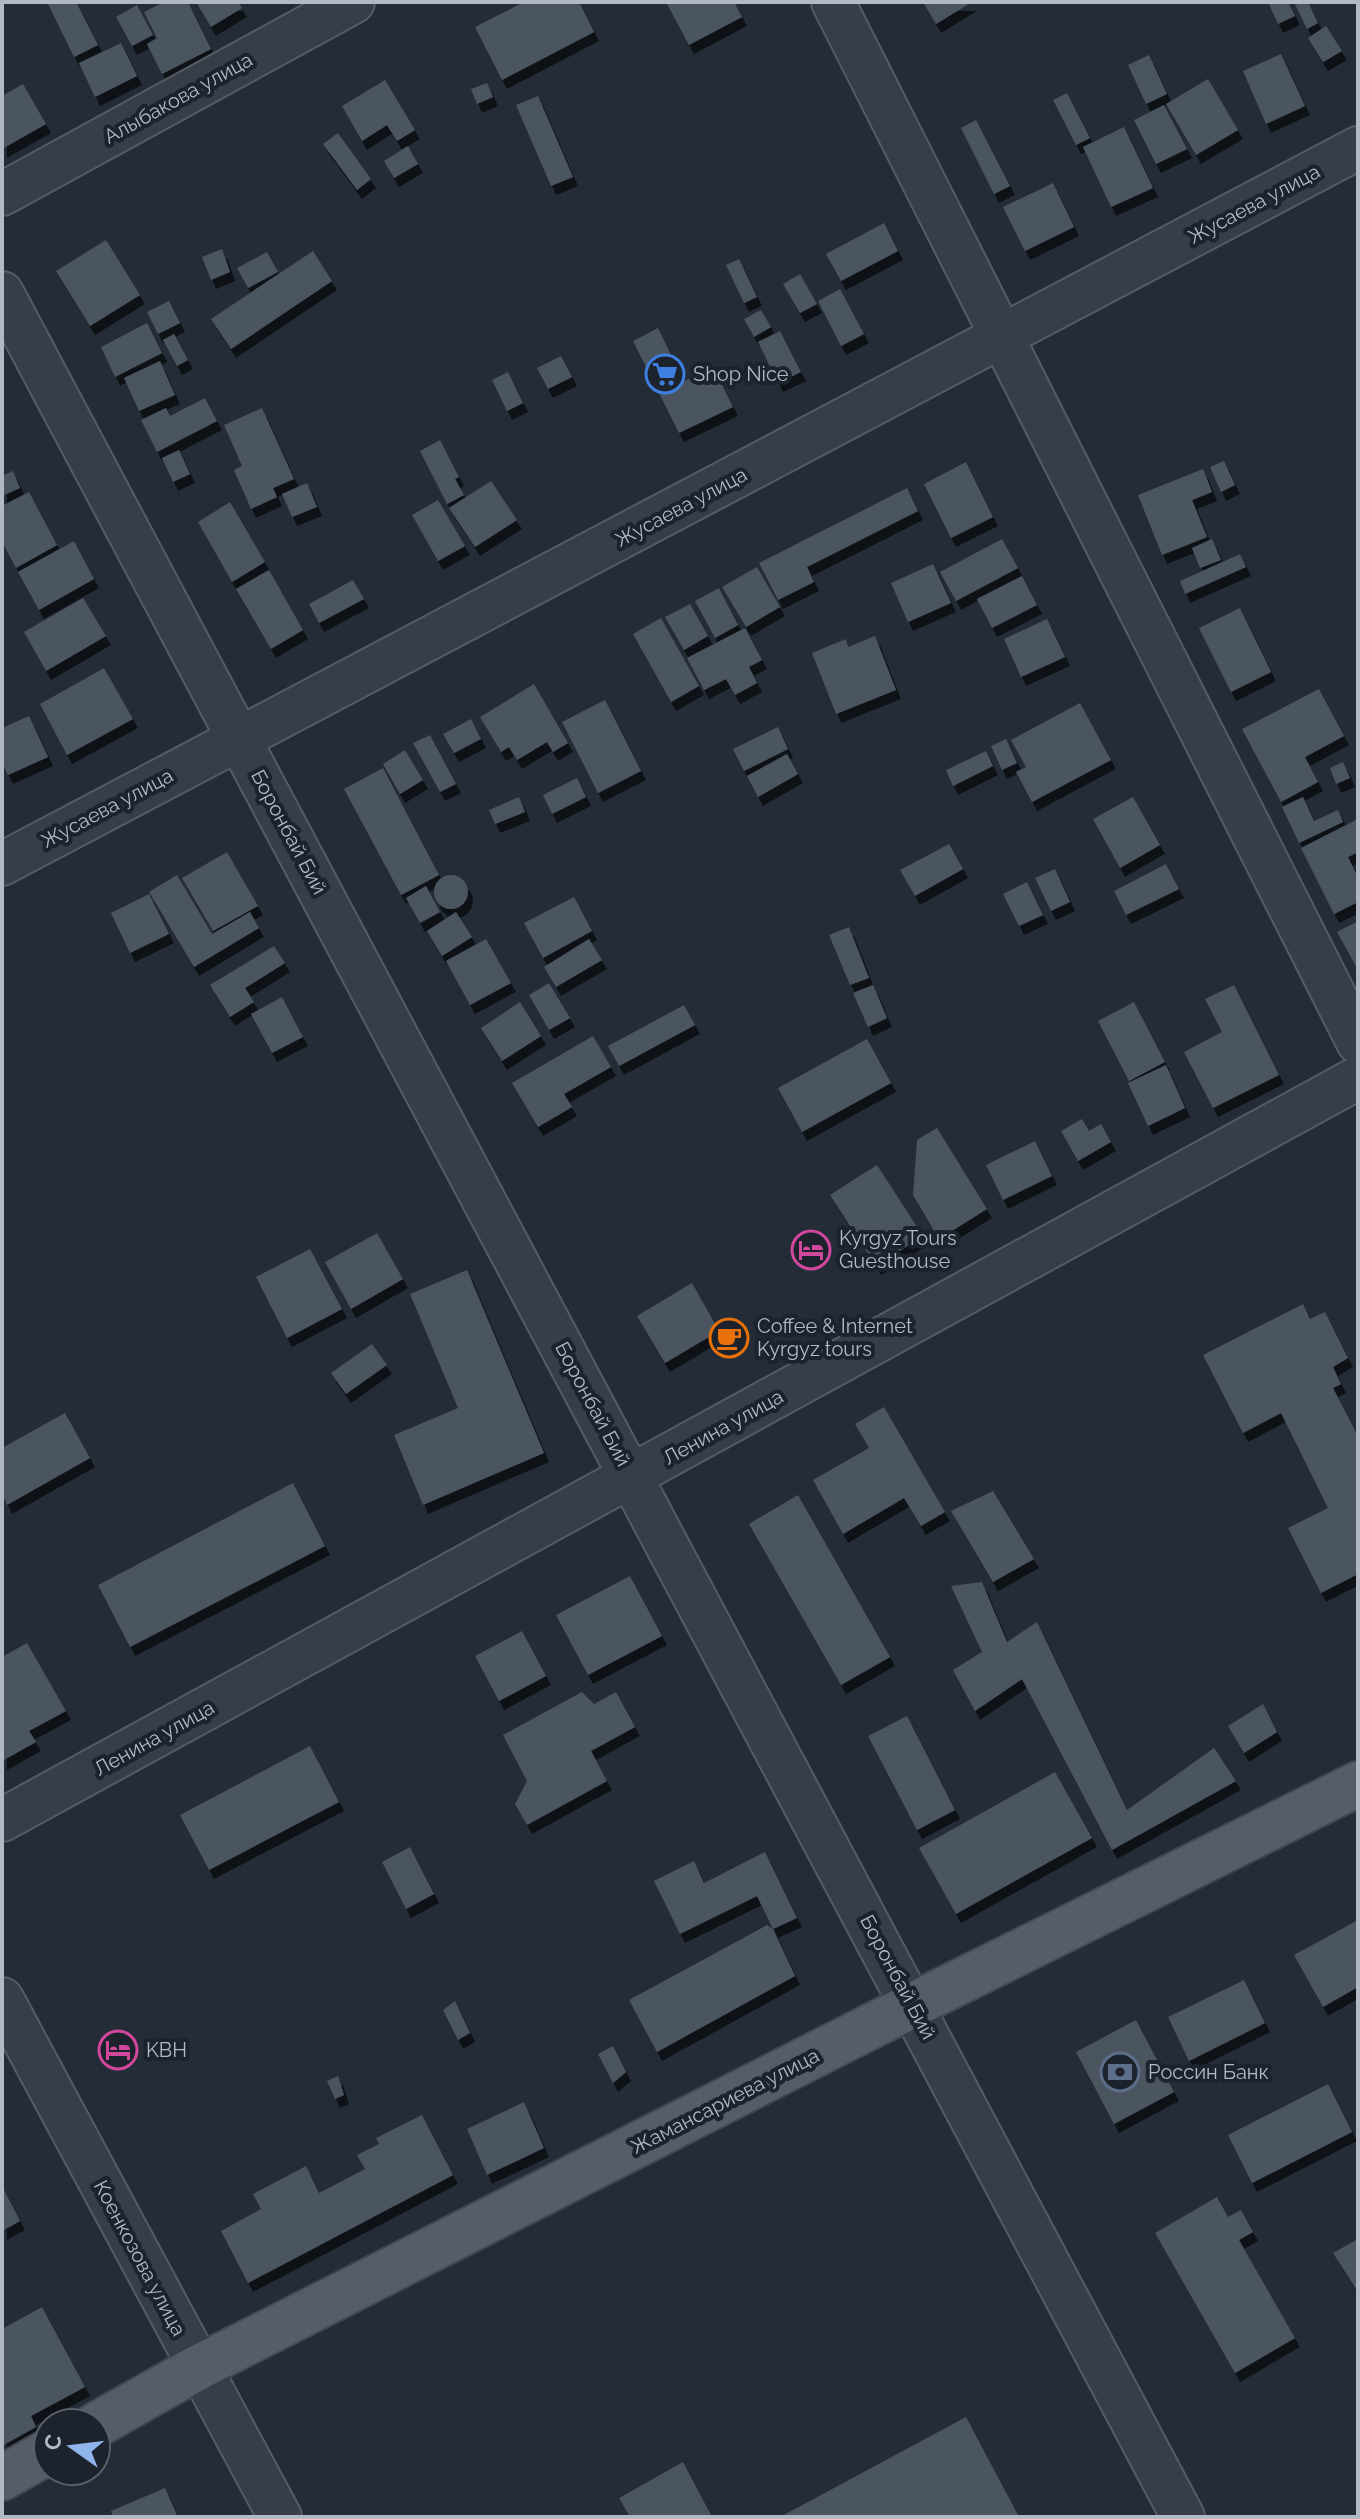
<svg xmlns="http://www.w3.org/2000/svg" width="1360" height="2519" font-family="Raleway,sans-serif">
	<defs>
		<filter id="shadow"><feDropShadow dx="5" dy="9" stdDeviation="0" flood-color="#0009"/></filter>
	</defs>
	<rect width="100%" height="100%" fill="#242c37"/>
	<!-- building -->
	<path fill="#4b5461" filter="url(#shadow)" d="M47 2H76L98 45 74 57Z
		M164 2H188L211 49 162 74 147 44 157 38 144 12Z
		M196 2H238L242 8 211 27Z
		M524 2H579L594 32 502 80 475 27Z
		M666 2H734L742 17 689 45Z
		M923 2H972L936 24Z
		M1268 2H1288L1295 16 1278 24Z
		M1294 2H1308L1318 23 1307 29Z
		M137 5 153 35 132 46 116 17Z
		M1326 26 1342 51 1323 62 1308 38Z
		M121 43 137 76 95 97 79 63Z
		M1281 54 1305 106 1266 124 1243 71Z
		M1149 55 1167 94 1146 104 1128 65Z
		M1208 79 1238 130 1196 155 1166 104Z
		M385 80 415 130 397 141 387 125 362 141 342 106Z
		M487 83 493 97 477 104 471 89Z
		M23 84 46 124 2 149V96Z
		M1067 93 1090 138 1076 145 1053 100Z
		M538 96 573 177 551 186 516 105Z
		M1164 105 1187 149 1156 164 1134 120Z
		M976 120 1010 186 994 194 961 128Z
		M1124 127 1153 188 1111 207 1083 147Z
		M338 133 371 179 357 190 323 144Z
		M408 146 418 164 394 178 384 161Z
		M1053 183 1074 227 1025 251 1003 207Z
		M884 223 898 251 841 281 826 254Z
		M106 240 140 295 90 326 56 271Z
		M222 249 230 272 211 280 202 257Z
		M313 251 332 281 231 349 211 319Z
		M267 252 278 272 248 288 237 268Z
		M739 259 757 297 744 303 726 265Z
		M800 274 817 304 800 313 783 284Z
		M840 289 864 334 841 346 818 301Z
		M169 301 180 323 158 334 147 312Z
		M761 310 771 327 754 337 744 319Z
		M147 323 162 353 115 377 101 347Z
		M658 328 684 381 713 367 733 407 679 433 633 341Z
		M780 331 801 372 778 383 758 342Z
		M174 334 188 360 177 366 163 340Z
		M561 356 572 377 548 389 537 368Z
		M160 361 175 395 139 411 124 378Z
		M508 372 523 403 507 411 492 380Z
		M205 398 217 421 157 452 141 420 166 408 170 416Z
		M262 408 294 479 273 488 277 497 251 509 234 470 242 466 224 425Z
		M440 440 459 477 455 479 464 495 447 504 420 451Z
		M179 450 190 474 173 482 162 458Z
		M1224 461 1235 485 1221 492 1210 467Z
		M966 462 993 517 951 538 924 484Z
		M1203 469 1212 492 1192 500 1207 537 1162 555 1138 495Z
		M13 471 20 488 2 496V476Z
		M491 481 517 520 475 547 449 508Z
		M307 483 317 507 292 517 282 494Z
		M907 488 918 511 807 567 814 582 778 600 759 563Z
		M29 492 57 545 16 568 2 542V506Z
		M438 500 465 546 438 561 412 515Z
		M230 502 265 562 232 582 198 522Z
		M1002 539 1018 568 956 601 940 572Z
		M1212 539 1221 560 1200 568 1192 548Z
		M74 541 94 579 39 610 18 572Z
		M1240 554 1246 567 1185 594 1180 581Z
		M933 564 951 603 908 622 891 583Z
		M757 567 780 607 746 627 722 587Z
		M269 570 303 630 271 649 236 589Z
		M1022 576 1037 605 992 628 977 599Z
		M353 580 364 599 319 623 309 604Z
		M719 588 738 625 715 638 695 601Z
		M83 598 106 636 46 671 24 632Z
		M690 604 708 636 684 650 665 617Z
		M1240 608 1271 672 1231 692 1199 628Z
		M661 618 699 686 671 702 633 634Z
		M1047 619 1065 657 1021 677 1004 639Z
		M745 628 762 660 749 667 757 683 735 695 726 679 704 690 687 658Z
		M875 636 896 690 836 714 812 653 846 639 848 647Z
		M104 668 133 719 67 755 40 704Z
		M534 684 568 743 553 752 547 742 517 760 509 747 501 752 480 717Z
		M1319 689 1344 736 1305 757 1318 782 1281 802 1242 729Z
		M605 700 641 771 598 793 562 722Z
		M1080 703 1111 760 1032 802 1016 772 1026 767 1011 740Z
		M29 716 48 757 8 775 2 763V728Z
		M471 719 481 739 454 753 443 734Z
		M778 727 788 749 744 771 733 749Z
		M430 735 456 784 440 792 413 743Z
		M1006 739 1017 763 1002 770 991 746Z
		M405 750 423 780 400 794 383 764Z
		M986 751 993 766 953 786 946 770Z
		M787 754 798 774 758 797 747 776Z
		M1343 762 1350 778 1336 784 1330 768Z
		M383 768 439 875 401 895 344 789Z
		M577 778 586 797 552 814 543 795Z
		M519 797 525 812 495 824 489 810Z
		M1133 797 1160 845 1120 868 1093 819Z
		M1303 797 1314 821 1338 810 1343 822 1299 843 1282 807Z
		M1358 819V852L1348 857 1358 878V902L1334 914 1301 848Z
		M949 844 963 869 915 896 900 870Z
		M227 852 258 906 213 931 182 878Z
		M1166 864 1179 889 1126 915 1114 891Z
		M1055 869 1070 902 1051 911 1035 878Z
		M434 892a17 17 0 1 1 34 0a17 17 0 1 1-34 0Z
		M177 875 212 934 250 912 259 928 194 967 149 892Z
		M1027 882 1043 915 1019 926 1003 894Z
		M426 886 440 912 420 923 406 898Z
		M149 894 169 934 130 953 111 913Z
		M574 897 592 931 543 958 524 923Z
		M456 912 472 937 442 956 427 931Z
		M1358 921V970L1337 932Z
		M849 927 869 978 850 985 829 935Z
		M486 939 511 983 470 1005 446 961Z
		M589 939 602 960 556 987 544 967Z
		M274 946 285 963 245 988 254 1002 230 1017 210 985Z
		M549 983 570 1018 549 1030 529 995Z
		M873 985 887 1018 868 1027 853 993Z
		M1234 985 1279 1075 1213 1108 1184 1052 1222 1032 1205 999Z
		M282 997 303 1037 272 1053 251 1014Z
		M520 1002 541 1036 502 1061 481 1028Z
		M1134 1002 1165 1062 1129 1081 1098 1021Z
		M684 1005 695 1025 619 1066 608 1046Z
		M593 1036 611 1067 564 1094 572 1107 538 1127 512 1083Z
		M867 1039 891 1083 802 1132 778 1088Z
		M1166 1065 1185 1108 1148 1126 1128 1083Z
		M1082 1119 1089 1131 1101 1124 1111 1142 1078 1161 1061 1131Z
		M937 1128 987 1209 939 1239 913 1195 917 1140Z
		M1035 1141 1052 1176 1003 1200 986 1165Z
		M877 1165 923 1236 876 1266 830 1195Z
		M377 1233 403 1279 351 1309 325 1262Z
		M310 1249 342 1309 287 1338 256 1277Z
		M467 1270 544 1453 423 1505 394 1435 458 1408 410 1294Z
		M692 1283 719 1331 665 1363 637 1316Z
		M1303 1304 1310 1319 1325 1312 1348 1358 1333 1367 1341 1384 1333 1388 1358 1436V1574L1321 1593 1288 1528 1328 1508 1281 1413 1243 1433 1203 1355Z
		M372 1344 387 1365 346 1394 331 1373Z
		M884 1407 945 1512 921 1526 904 1498 843 1534 813 1480 869 1448 855 1424Z
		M65 1413 90 1458 7 1505 2 1494V1448Z
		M293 1483 325 1546 130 1647 98 1585Z
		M993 1491 1034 1559 993 1582 951 1511Z
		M798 1495 890 1657 841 1685 749 1524Z
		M630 1576 662 1636 588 1675 556 1615Z
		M982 1582 1007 1642 1037 1622 1127 1810 1214 1748 1236 1781 1112 1850 1022 1679 975 1711 953 1670 982 1652 951 1586Z
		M522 1631 546 1676 499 1701 475 1656Z
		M27 1643 66 1711 29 1731 36 1742 2 1761V1657Z
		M582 1692 594 1704 616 1692 635 1727 591 1751 607 1781 527 1825 515 1804 527 1781 503 1735Z
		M1263 1704 1277 1732 1244 1753 1228 1726Z
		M907 1716 955 1810 917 1830 868 1736Z
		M310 1746 339 1802 209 1870 180 1815Z
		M1055 1772 1092 1838 956 1914 919 1848Z
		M410 1847 434 1894 406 1909 382 1862Z
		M765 1852 797 1918 773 1929 795 1976 657 2052 629 2000 767 1925 773 1929 757 1896 680 1934 654 1881 694 1861 704 1883Z
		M1358 1920V1987L1323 2007 1294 1955Z
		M1244 1980 1265 2023 1189 2061 1168 2017Z
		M455 2001 470 2033 458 2040 443 2010Z
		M1136 2020 1174 2092 1114 2124 1076 2052Z
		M613 2046 626 2072 613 2083 598 2054Z
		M338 2076 344 2095 335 2099 327 2081Z
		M1328 2084 1352 2132 1252 2183 1228 2135Z
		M524 2102 544 2148 487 2175 467 2129Z
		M422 2115 453 2175 248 2283 221 2231 261 2209 253 2194 306 2166 319 2193 365 2169 357 2155 379 2144 376 2138Z
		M2 2186 20 2221 2 2231Z
		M1217 2197 1228 2217 1241 2210 1253 2232 1239 2240 1295 2338 1235 2373 1155 2233Z
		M1358 2239V2292L1333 2253Z
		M42 2307 85 2387 31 2416 36 2427 2 2446V2329Z
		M966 2417 1019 2517H780Z
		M683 2462 712 2517H630L619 2498Z
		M165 2488 178 2517H113L111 2511Z"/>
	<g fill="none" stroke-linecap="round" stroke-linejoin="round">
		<!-- minor casing -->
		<g stroke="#555c66" stroke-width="46">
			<path id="minor" d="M833 2 1358 1042
				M2 194 353 2
				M2 293 1183 2517
				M2 864C453 623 908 390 1358 148
				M2 1820 1358 1078
				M2 1999 280 2517"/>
		</g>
		<!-- major casing -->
		<g stroke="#414751" stroke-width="48">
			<path id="major" d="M96 2425 199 2367 913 2005 1358 1784
				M2 2478 48 2452"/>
		</g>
		<!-- minor -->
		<use href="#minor" stroke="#373e48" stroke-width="42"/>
		<!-- major -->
		<use href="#major" stroke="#555d68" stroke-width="44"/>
	</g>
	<!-- icons -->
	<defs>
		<g id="supermarket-ring" transform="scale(2)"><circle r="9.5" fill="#1d232d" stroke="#3f7fe0" stroke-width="1.5"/><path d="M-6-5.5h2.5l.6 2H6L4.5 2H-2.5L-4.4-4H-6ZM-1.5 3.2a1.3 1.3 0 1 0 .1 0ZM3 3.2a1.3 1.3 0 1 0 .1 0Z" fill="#3f7fe0"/></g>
		<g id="hotel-ring" transform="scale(2)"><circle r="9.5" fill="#1d232d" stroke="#d1479c" stroke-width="1.5"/><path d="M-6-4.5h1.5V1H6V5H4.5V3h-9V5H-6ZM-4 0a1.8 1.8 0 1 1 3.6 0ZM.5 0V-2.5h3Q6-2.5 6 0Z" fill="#d1479c"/></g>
		<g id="cafe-ring" transform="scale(2)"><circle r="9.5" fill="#1d232d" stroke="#e8710a" stroke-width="1.5"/><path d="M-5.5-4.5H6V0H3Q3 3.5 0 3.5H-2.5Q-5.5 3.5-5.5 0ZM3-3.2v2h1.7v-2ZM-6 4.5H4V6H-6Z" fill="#e8710a"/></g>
		<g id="bank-ring" transform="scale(2)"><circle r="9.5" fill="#1d232d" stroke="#5c6f8a" stroke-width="1.5"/><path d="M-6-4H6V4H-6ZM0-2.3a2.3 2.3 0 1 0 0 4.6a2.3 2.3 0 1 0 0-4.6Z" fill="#5c6f8a"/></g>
	</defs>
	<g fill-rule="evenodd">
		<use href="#supermarket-ring" x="665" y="374"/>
		<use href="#hotel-ring" x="811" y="1250"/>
		<use href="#cafe-ring" x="729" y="1338"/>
		<use href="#hotel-ring" x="118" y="2050"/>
		<use href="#bank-ring" x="1120" y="2072"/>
	</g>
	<g text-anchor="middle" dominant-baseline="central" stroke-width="8" stroke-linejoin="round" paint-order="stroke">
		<!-- street labels -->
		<g font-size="20" fill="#b2b9c4" stroke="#1d232d">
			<text transform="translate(178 98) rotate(-29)">Алыбакова улица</text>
			<text transform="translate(1254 204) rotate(-28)">Жусаева улица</text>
			<text transform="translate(681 507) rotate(-28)">Жусаева улица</text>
			<text transform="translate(107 808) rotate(-28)">Жусаева улица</text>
			<text transform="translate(289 832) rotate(62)">Боронбай Бий</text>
			<text transform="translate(593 1404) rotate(62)">Боронбай Бий</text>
			<text transform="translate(723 1427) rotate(-29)">Ленина улица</text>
			<text transform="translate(154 1738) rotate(-29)">Ленина улица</text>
			<text transform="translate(898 1977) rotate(62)">Боронбай Бий</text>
			<text transform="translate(725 2101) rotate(-27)">Жамансариева улица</text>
			<text transform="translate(140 2258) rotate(62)">Коенкозова улица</text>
		</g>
		<!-- poi labels -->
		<g font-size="20" fill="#b2b9c4" stroke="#1d232d" text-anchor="start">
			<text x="693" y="374">Shop Nice</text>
			<text x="839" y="1238">Kyrgyz Tours<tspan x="839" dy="23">Guesthouse</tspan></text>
			<text x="757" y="1326">Coffee &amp; Internet<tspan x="757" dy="23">Kyrgyz tours</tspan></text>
			<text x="146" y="2050">KBH</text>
			<text x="1148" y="2072">Россин Банк</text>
		</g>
	</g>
	<!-- border -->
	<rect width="1360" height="2519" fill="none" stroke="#b2b9c4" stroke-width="8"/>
	<!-- north arrow -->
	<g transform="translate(72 2447) rotate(284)"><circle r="38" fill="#1d232d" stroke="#595f69" stroke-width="2"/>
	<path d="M0-6L14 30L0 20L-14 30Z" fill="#90b4ec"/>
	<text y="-12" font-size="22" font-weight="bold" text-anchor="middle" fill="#b2b9c4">С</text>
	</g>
</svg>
